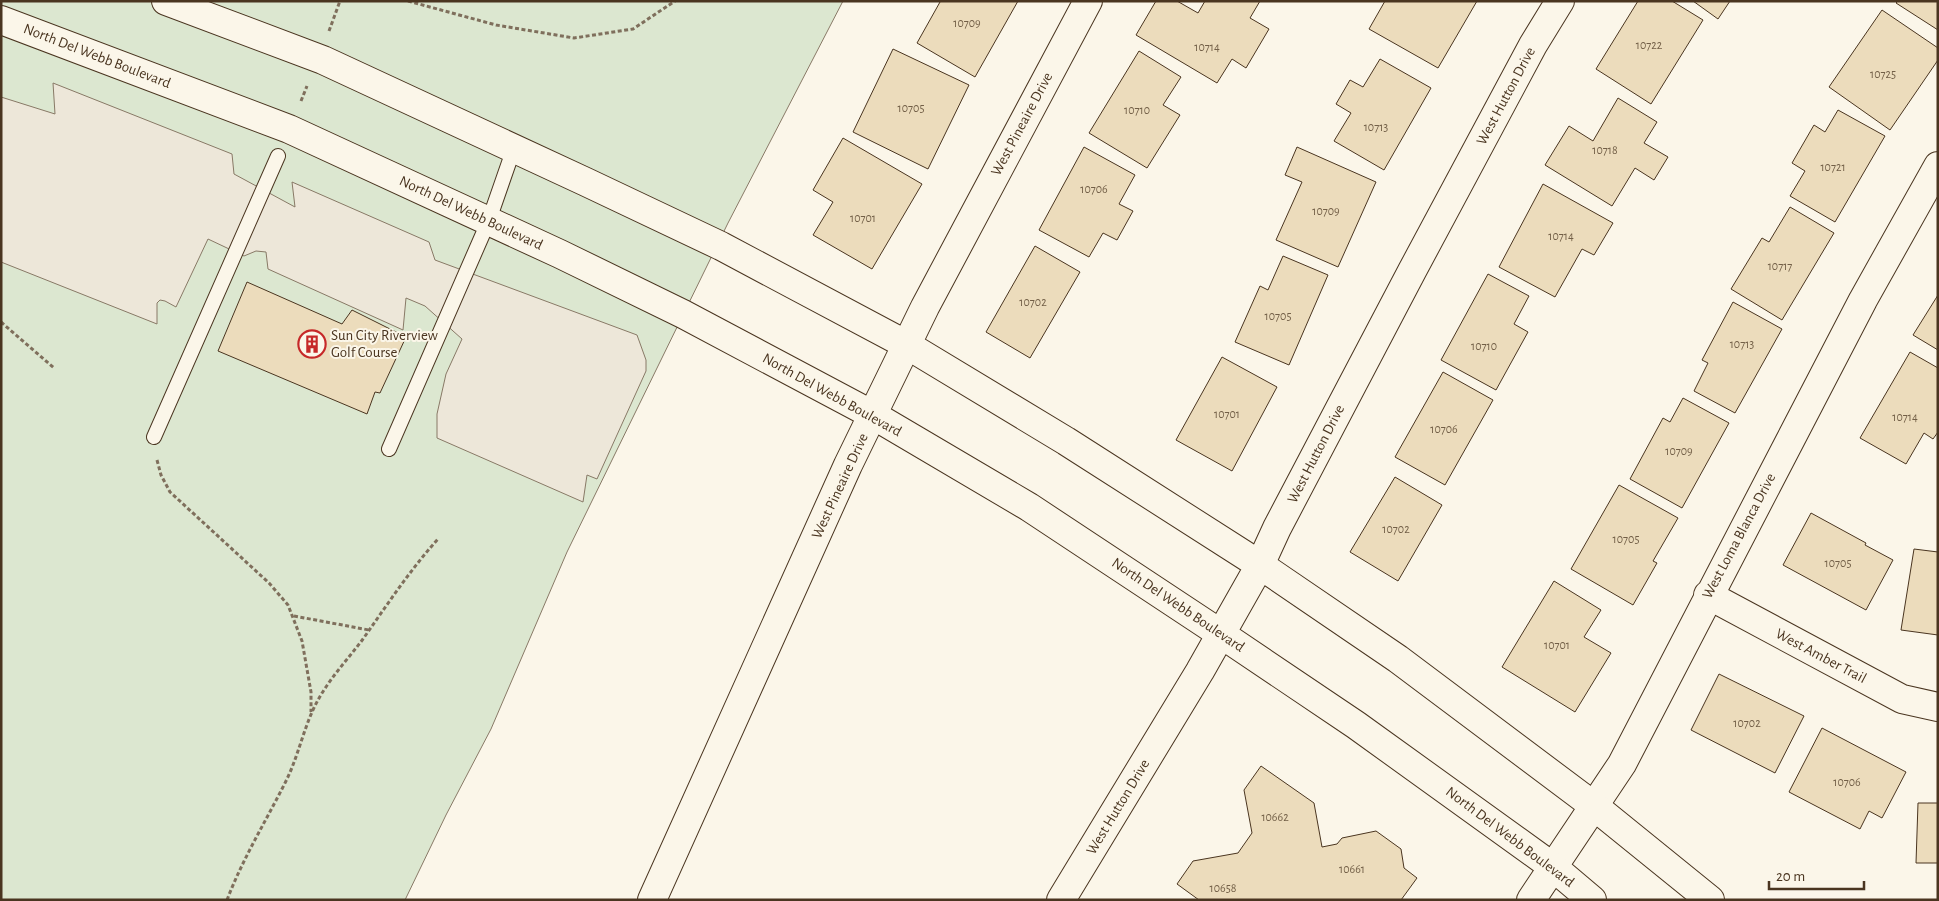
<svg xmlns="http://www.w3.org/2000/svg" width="1939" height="901" font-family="'Alegreya Sans',sans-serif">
	<rect width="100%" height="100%" fill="#fbf6e9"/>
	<!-- green -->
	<path fill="#dce7d0" stroke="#887966" d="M1 1H843L728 223 567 552 491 729 446 815 405 900H1Z"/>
	<!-- parking -->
	<path fill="#ede7d9" stroke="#887966" d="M53 83 232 154 234 174 295 207 292 182 429 242 435 260 637 335 646 360V371L597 479 587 475 583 502 437 438V414L446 374 462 339 425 306 406 298 403 330 268 269 266 252 256 251 244 256 208 239 176 307 165 301 160 300 157 303V324L1 262V97L55 114Z"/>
	<!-- building -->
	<path fill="#ecdcbc" stroke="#4a3520" d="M938 1H1018L975 77 917 43 940 2Z
		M1156 1H1177L1198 13 1205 1H1260L1250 18 1269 29 1246 68 1232 59 1217 83 1136 35Z
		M1385 1H1477L1438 68 1369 29Z
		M1638 1H1672L1703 20 1651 104 1596 69Z
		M1693 1H1730L1718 19Z
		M1898 1H1938V30L1896 3Z
		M1882 10 1938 48V60L1890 130 1829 87Z
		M893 49 969 85 928 169 853 132Z
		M1139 51 1181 77 1163 105 1180 115 1147 168 1089 133Z
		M1380 59 1431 88 1384 170 1334 141 1351 113 1336 104 1350 80 1363 87Z
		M1618 98 1657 122 1644 143 1668 157 1654 180 1635 168 1612 206 1545 165 1569 126 1593 141Z
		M1838 110 1885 136 1835 222 1790 196 1805 171 1792 163 1814 125 1825 132Z
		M843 138 922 184 872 269 813 235 833 202 813 190Z
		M1084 147 1135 175 1119 204 1133 211 1117 240 1103 233 1089 257 1039 230Z
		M1297 147 1376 182 1338 267 1276 240 1302 182 1285 175Z
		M1543 184 1613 223 1594 255 1582 249 1555 297 1499 267Z
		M1790 207 1834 233 1782 320 1731 289 1762 238 1769 242Z
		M1035 246 1080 272 1030 358 986 332Z
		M1283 256 1328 275 1289 365 1235 342 1260 286 1268 290Z
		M1488 274 1529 296 1514 324 1528 332 1496 390 1441 360Z
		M247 282 342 324 352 310 406 337 380 393 375 392 367 414 218 351Z
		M1938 295V350L1913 335Z
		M1733 302 1782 329 1735 413 1694 391 1708 363 1702 360Z
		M1910 352 1938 368V432L1933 439 1924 433 1906 464 1860 438Z
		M1222 357 1277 387 1232 471 1176 440Z
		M1443 372 1493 400 1445 485 1395 457Z
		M1683 398 1729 423 1682 508 1630 479 1663 418 1670 422Z
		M1395 477 1442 505 1398 581 1350 552Z
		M1619 485 1678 518 1653 561 1657 563 1633 605 1571 569Z
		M1811 513 1866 543 1865 545 1893 560 1866 610 1783 565Z
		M1914 549 1938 552V635L1901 630Z
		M1554 581 1601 610 1584 637 1611 653 1575 712 1502 667Z
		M1719 674 1804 716 1775 773 1691 730Z
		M1822 728 1906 772 1882 818 1869 811 1860 829 1789 792Z
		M1261 766 1314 803 1322 847 1337 844 1342 838 1376 831 1401 849 1404 868 1417 878 1401 900H1199L1177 884 1193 861 1238 853 1252 833 1244 790Z
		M1918 803H1938V863H1916Z"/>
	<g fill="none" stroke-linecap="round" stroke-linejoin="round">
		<!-- service casing -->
		<g stroke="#4a3520" stroke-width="16">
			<path id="service" d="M154 437 278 156
				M389 449 489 220 514 148"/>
		</g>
		<!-- minor casing -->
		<g stroke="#4a3520" stroke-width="30">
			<path id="minor" d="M1708 595 1902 699 1938 707
				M652 900 848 465 925 307 1088 1
				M1531 900 1622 764 1863 300 1938 166"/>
		</g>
		<!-- tertiary casing -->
		<g stroke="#4a3520" stroke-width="30">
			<path id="tertiary" d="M166 1 323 60 586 182 721 246 907 345 1066 441 1260 565 1398 659 1594 806 1710 900
				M1 20 289 129 560 254 683 314 873 415 1029 507 1221 634 1356 725 1553 867 1592 900
				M1061 900 1200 671 1260 565 1277 528 1412 271 1533 45 1560 1"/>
		</g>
		<!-- path -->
		<path stroke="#7f6f5c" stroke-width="3" stroke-dasharray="4 2.5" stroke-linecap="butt" d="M408 1 496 25 574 38 633 29 675 1
			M329 31 340 1
			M301 101 307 86
			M1 322 54 368
			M157 460 161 475 170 492 269 583 288 605 302 641 311 692V712
			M294 616 369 630
			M227 900C243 858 266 821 286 781 299 755 304 725 318 700 330 678 348 659 363 639 387 605 410 570 438 539"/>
		<!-- service -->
		<use href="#service" stroke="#fbf6e9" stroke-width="14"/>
		<!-- minor -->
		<use href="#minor" stroke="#fbf6e9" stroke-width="28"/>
		<!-- tertiary -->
		<use href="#tertiary" stroke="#fbf6e9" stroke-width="28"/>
	</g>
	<!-- icons -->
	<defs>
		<g id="building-ring" transform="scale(1.4375)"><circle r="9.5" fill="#fbf6e9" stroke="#c62828" stroke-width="1.5"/><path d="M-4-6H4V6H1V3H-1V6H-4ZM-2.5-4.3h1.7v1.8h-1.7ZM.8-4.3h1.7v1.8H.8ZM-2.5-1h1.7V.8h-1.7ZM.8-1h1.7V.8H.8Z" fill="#c62828"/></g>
	</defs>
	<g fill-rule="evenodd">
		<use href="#building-ring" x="312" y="344"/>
	</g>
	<g text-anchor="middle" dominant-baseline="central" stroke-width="4" stroke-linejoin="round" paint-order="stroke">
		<!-- number labels -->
		<g font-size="12" fill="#725f47">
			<text x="967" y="23">10709</text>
			<text x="1649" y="45">10722</text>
			<text x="1207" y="47">10714</text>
			<text x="1883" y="74">10725</text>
			<text x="911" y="108">10705</text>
			<text x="1137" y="110">10710</text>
			<text x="1376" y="127">10713</text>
			<text x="1605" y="150">10718</text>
			<text x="1833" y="167">10721</text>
			<text x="1094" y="189">10706</text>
			<text x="1326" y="211">10709</text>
			<text x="863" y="218">10701</text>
			<text x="1561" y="236">10714</text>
			<text x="1780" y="266">10717</text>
			<text x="1033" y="302">10702</text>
			<text x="1278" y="316">10705</text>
			<text x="1742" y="344">10713</text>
			<text x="1484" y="346">10710</text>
			<text x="1227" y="414">10701</text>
			<text x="1905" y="417">10714</text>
			<text x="1444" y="429">10706</text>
			<text x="1679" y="451">10709</text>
			<text x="1396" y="529">10702</text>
			<text x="1626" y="539">10705</text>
			<text x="1838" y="563">10705</text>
			<text x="1557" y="645">10701</text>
			<text x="1747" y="723">10702</text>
			<text x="1847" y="782">10706</text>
			<text x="1275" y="817">10662</text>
			<text x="1352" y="869">10661</text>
			<text x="1223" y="888">10658</text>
		</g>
		<!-- street labels -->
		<g font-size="15" fill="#4a3520" stroke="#fbf6e9">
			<text transform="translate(97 56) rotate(21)">North Del Webb Boulevard</text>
			<text transform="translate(1506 96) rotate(-62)">West Hutton Drive</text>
			<text transform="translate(1022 124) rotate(-62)">West Pineaire Drive</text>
			<text transform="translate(471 213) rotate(25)">North Del Webb Boulevard</text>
			<text transform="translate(832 395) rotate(29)">North Del Webb Boulevard</text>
			<text transform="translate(1316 454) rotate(-63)">West Hutton Drive</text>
			<text transform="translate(840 486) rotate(-65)">West Pineaire Drive</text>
			<text transform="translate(1739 536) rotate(-62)">West Loma Blanca Drive</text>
			<text transform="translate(1178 605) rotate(34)">North Del Webb Boulevard</text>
			<text transform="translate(1821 656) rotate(28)">West Amber Trail</text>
			<text transform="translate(1118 807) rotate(-59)">West Hutton Drive</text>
			<text transform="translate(1510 837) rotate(37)">North Del Webb Boulevard</text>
		</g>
		<!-- poi labels -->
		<g font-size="15" fill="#4a3520" stroke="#fbf6e9" text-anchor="start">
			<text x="331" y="335">Sun City Riverview<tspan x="331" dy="17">Golf Course</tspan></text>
		</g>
	</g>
	<!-- border -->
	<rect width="1939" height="901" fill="none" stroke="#4a3520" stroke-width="5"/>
	<!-- scale -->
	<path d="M1769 881v8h95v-8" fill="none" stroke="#4a3520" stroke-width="2.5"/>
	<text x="1776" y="881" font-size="15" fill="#4a3520" stroke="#fbf6e9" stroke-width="4" paint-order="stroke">20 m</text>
</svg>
